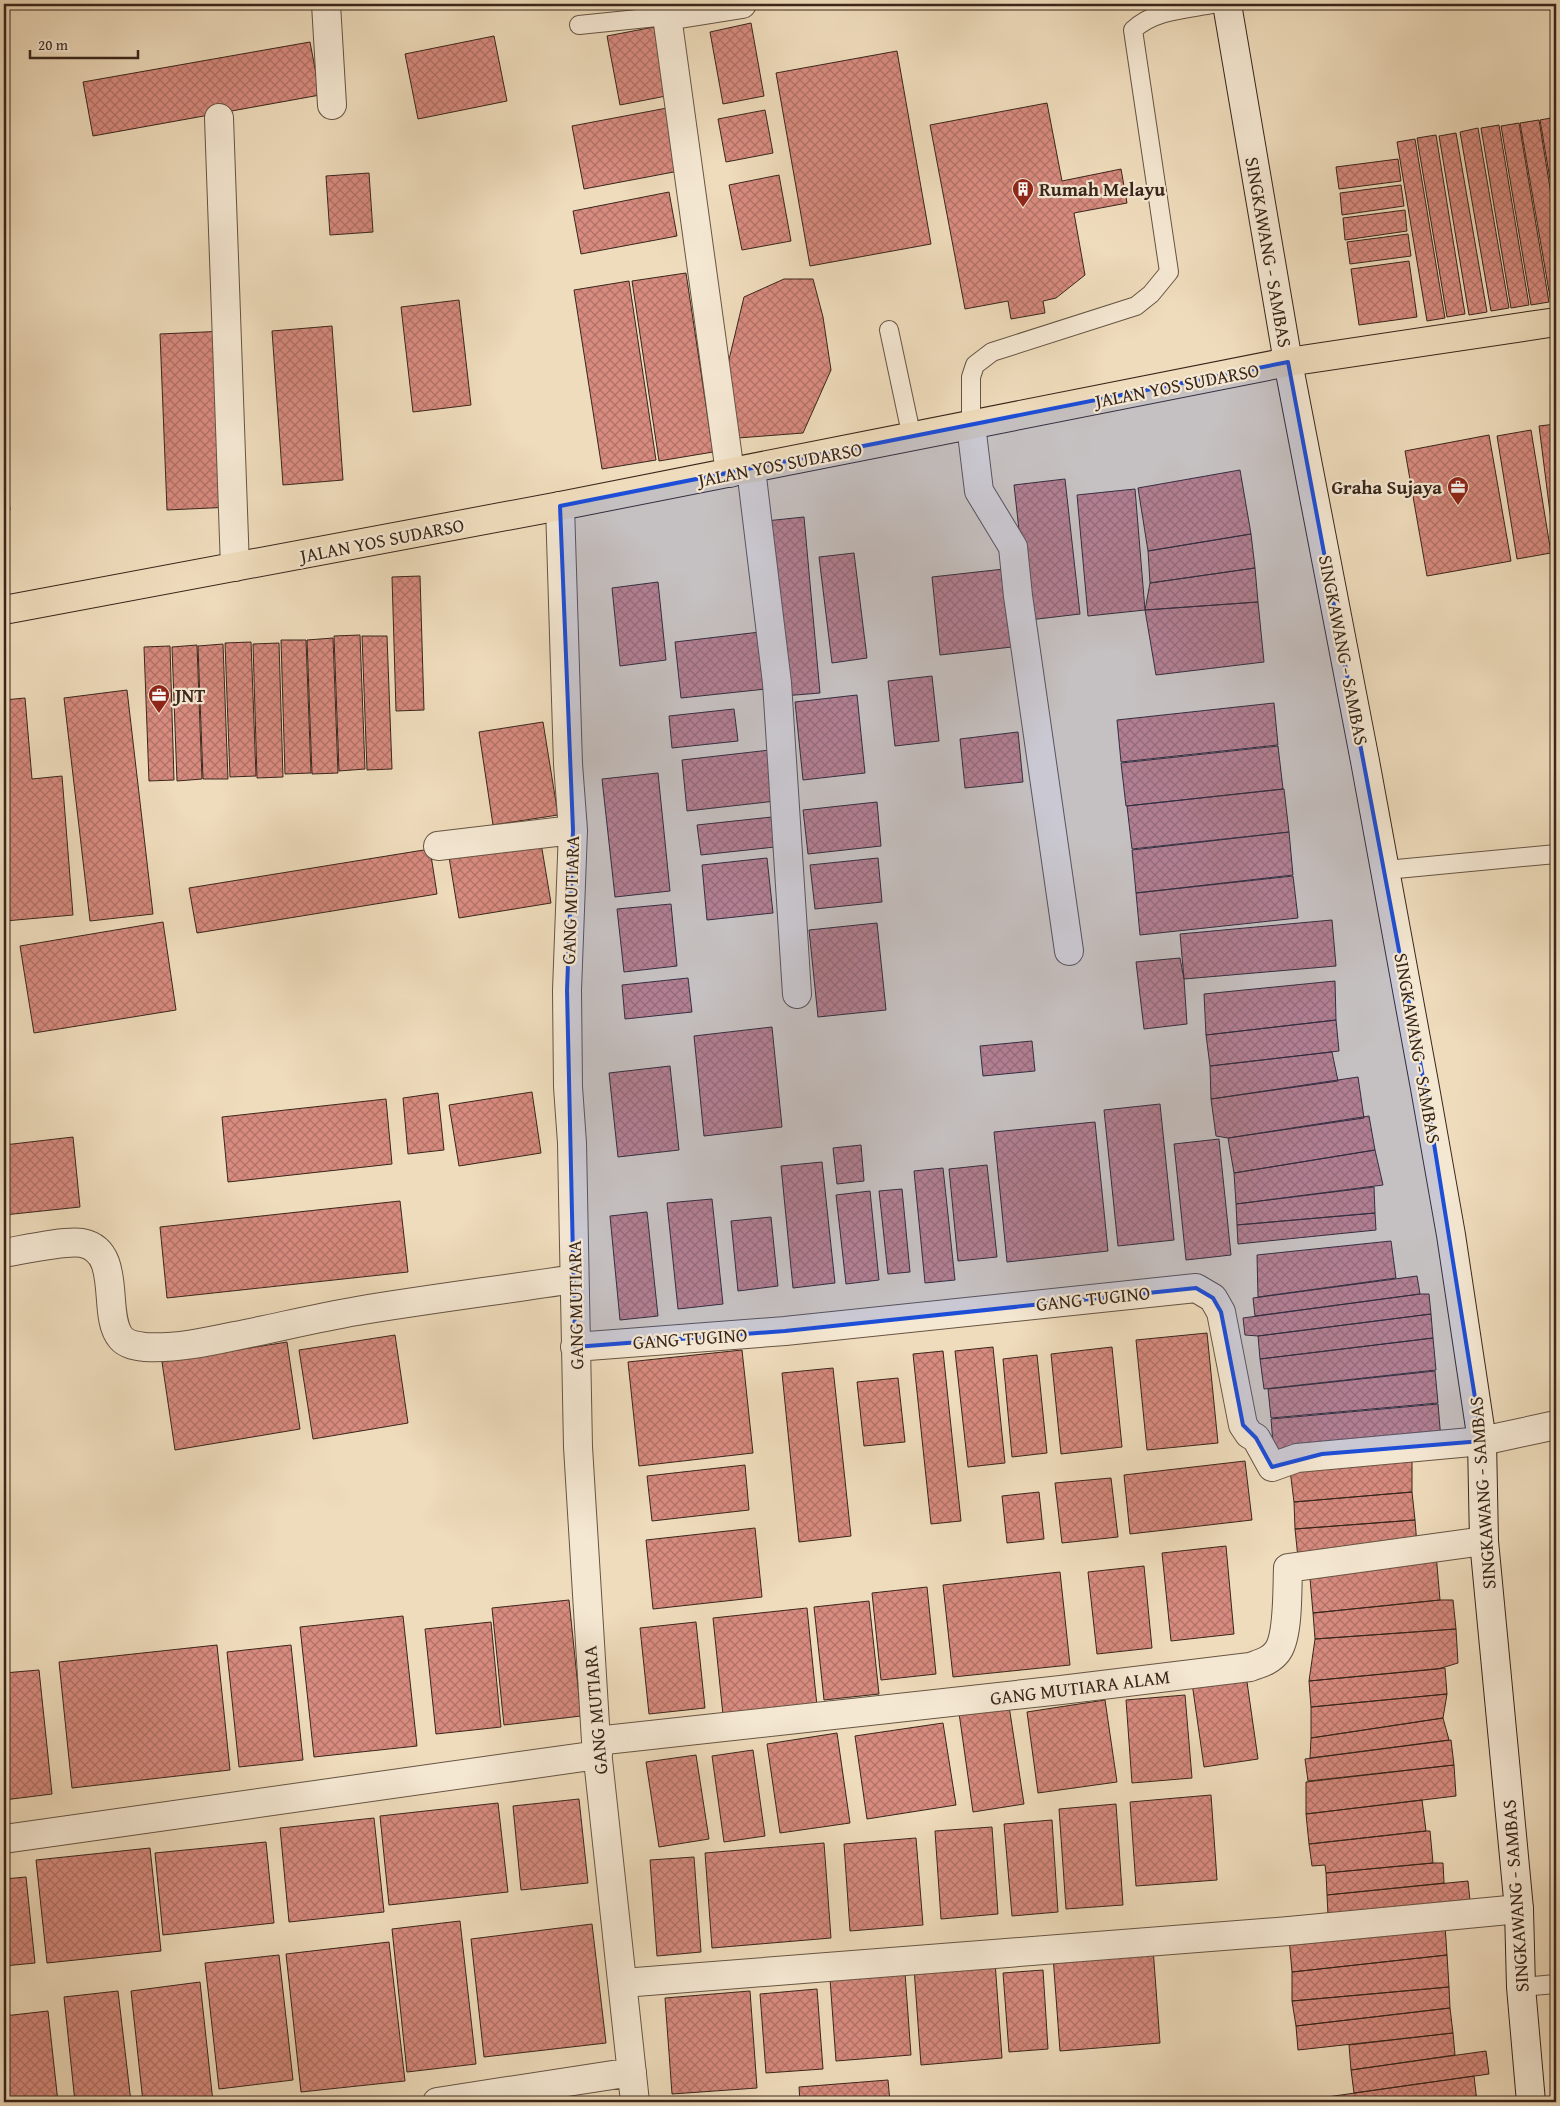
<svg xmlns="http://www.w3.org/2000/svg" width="1560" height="2106" font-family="'Gentium Book Plus',serif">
	<defs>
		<pattern id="building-cross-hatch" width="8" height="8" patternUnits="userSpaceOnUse" patternTransform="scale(1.25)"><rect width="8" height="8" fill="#d88b7f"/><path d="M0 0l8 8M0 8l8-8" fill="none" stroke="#b07167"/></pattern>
	</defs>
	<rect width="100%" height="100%" fill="#efdcbc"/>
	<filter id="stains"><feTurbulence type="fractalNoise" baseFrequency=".004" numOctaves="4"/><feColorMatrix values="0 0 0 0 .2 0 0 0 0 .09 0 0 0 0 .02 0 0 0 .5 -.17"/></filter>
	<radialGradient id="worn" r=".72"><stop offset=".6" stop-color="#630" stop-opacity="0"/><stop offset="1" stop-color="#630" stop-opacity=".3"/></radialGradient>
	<!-- building -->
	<path fill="url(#building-cross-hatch)" stroke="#39261b" d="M751 23 764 96 723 104 710 32Z
		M654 27 666 96 620 105 607 36Z
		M494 36 507 101 418 119 405 54Z
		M310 42 320 95 93 136 83 82Z
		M897 51 931 244 810 266 776 73Z
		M1047 103 1062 181 1121 169 1127 203 1074 213 1085 275 1056 298 1043 301 1045 313 1011 319 1008 301 965 309 930 125Z
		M667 108 679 171 584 189 572 126Z
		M765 110 773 153 726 162 718 119Z
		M1556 117V215L1540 120Z
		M1539 120 1556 225V302L1551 303 1520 123Z
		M1519 123 1549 302 1531 305 1501 126Z
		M1499 125 1529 305 1511 308 1481 128Z
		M1478 128 1509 308 1491 311 1460 132Z
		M1456 133 1487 312 1469 315 1439 136Z
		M1436 135 1465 314 1447 317 1417 138Z
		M1415 139 1445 318 1427 321 1397 142Z
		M1398 159 1401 181 1339 189 1336 167Z
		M369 173 373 232 330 235 326 176Z
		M779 175 791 241 742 250 729 185Z
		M1401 185 1404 206 1342 215 1340 193Z
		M669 192 677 236 581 254 573 211Z
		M1405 210 1407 231 1345 240 1343 218Z
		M1408 234 1411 256 1350 264 1347 242Z
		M1409 261 1417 317 1359 325 1351 269Z
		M686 273 713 452 659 461 632 281Z
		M784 279H813L823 317 831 370 803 433 738 438 727 368 744 297Z
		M629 281 656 460 602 469 574 290Z
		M459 300 471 405 413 412 401 307Z
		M332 326 343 480 283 485 272 331Z
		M226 331 232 507 167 510 160 334Z
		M1556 424V535L1553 536 1539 426Z
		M1531 430 1551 553 1517 559 1497 436Z
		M1489 435 1511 561 1427 576 1405 451Z
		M4 470H6L10 510H4Z
		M1240 470 1251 534 1148 551 1138 488Z
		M1065 479 1080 614 1029 620 1014 485Z
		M1135 489 1145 610 1088 616 1077 495Z
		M804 517 820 693 783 696 766 521Z
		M1251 534 1255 568 1150 583 1148 551Z
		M854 553 867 658 832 663 819 557Z
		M1255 568 1258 602 1145 610 1150 583Z
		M1004 569 1012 647 940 655 932 577Z
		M420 576 424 710 396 711 392 577Z
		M658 582 666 660 620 666 612 588Z
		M1258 602 1264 662 1156 675 1145 610Z
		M760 632 766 689 681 698 675 642Z
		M360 635 365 769 339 771 334 636Z
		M362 636H387L392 769 367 770Z
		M333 638 338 773 312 774 307 640Z
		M281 640H306L311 773 285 774Z
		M251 642 256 776 230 777 225 643Z
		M279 643 283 777 257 778 253 644Z
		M223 644 228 779H203L198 646Z
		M197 645 202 779 177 781 172 647Z
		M170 646 174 780 149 781 144 647Z
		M932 676 939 741 895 746 888 681Z
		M127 690 153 914 90 921 64 698Z
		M857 695 865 773 803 780 795 702Z
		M25 698 32 779 62 776 73 915 5 921 4 700Z
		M1274 703 1278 745 1121 762 1117 720Z
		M734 709 738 741 672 748 669 716Z
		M543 722 558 815 493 825 479 732Z
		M1018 732 1023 782 965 788 960 739Z
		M1278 746 1283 789 1126 806 1121 763Z
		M770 750 776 801 687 811 682 760Z
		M658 773 670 891 615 897 602 779Z
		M1284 789 1289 832 1132 849 1127 806Z
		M877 802 881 846 808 854 803 810Z
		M772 817 775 847 701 855 697 825Z
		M1289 832 1293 875 1136 893 1132 850Z
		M541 843 551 903 459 918 449 857Z
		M430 849 437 894 197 933 189 888Z
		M767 858 773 913 707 920 702 865Z
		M878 858 882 902 815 909 810 865Z
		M1293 876 1298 918 1140 935 1136 893Z
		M671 904 677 966 624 972 617 909Z
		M1332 920 1336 966 1184 979 1180 934Z
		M163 922 176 1010 34 1033 20 946Z
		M877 923 886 1010 818 1017 809 930Z
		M1180 958 1184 979 1187 1024 1144 1029 1136 962Z
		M688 978 692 1012 625 1019 622 985Z
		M1335 981 1336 1020 1206 1035 1204 994Z
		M1336 1020 1339 1051 1210 1066 1206 1035Z
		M772 1027 782 1127 704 1136 694 1036Z
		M1032 1041 1035 1071 983 1076 980 1046Z
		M1332 1052 1338 1081 1211 1099 1210 1066Z
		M670 1066 679 1150 618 1157 609 1073Z
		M1358 1077 1364 1118 1228 1138 1216 1136 1211 1099Z
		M532 1092 541 1153 459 1166 449 1105Z
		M438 1093 444 1150 408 1154 403 1098Z
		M386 1099 392 1164 228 1182 222 1117Z
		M1160 1104 1174 1240 1118 1246 1104 1110Z
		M1369 1116 1375 1150 1234 1173 1228 1138Z
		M1095 1122 1108 1251 1007 1262 994 1132Z
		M73 1137 80 1207 4 1215V1145Z
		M1219 1139 1231 1255 1186 1260 1174 1144Z
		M861 1145 864 1181 837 1184 833 1148Z
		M1375 1150 1383 1185 1236 1204 1234 1173Z
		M822 1162 835 1283 793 1288 781 1166Z
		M987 1165 997 1257 958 1261 949 1169Z
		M943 1168 955 1280 925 1283 914 1171Z
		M1374 1187 1375 1213 1237 1225 1236 1204Z
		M902 1189 910 1272 888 1274 879 1191Z
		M870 1191 879 1280 846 1284 836 1195Z
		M712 1199 723 1304 678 1309 667 1203Z
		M400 1201 408 1272 167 1298 160 1227Z
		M647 1212 658 1316 620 1320 610 1216Z
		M1375 1213 1376 1230 1238 1244 1237 1225Z
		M771 1217 778 1286 738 1291 731 1221Z
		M1391 1241 1396 1278 1258 1297 1257 1255Z
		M1417 1276 1420 1294 1255 1316 1253 1298Z
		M1420 1294H1429L1431 1314 1258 1336 1245 1335 1243 1318Z
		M1431 1314 1433 1338 1260 1359 1258 1336Z
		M1207 1333 1218 1443 1147 1450 1136 1340Z
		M395 1335 408 1423 313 1439 299 1350Z
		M1433 1338 1436 1370 1264 1389 1260 1359Z
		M287 1342 300 1429 175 1450 162 1362Z
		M993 1347 1005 1463 968 1467 955 1351Z
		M1112 1347 1122 1447 1061 1454 1051 1354Z
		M742 1350 753 1453 639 1466 628 1362Z
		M943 1351 961 1521 931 1524 913 1354Z
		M1037 1355 1047 1453 1012 1457 1003 1359Z
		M833 1368 851 1536 799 1542 782 1373Z
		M1435 1371 1438 1403 1271 1418 1268 1389Z
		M898 1378 905 1442 864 1446 857 1382Z
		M1438 1404 1441 1440 1274 1455 1271 1419Z
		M1412 1457V1492L1294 1502 1290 1470Z
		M1245 1461 1252 1520 1130 1534 1124 1475Z
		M745 1465 749 1510 652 1521 647 1476Z
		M1111 1478 1118 1537 1062 1543 1055 1483Z
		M1039 1492 1044 1539 1007 1543 1002 1496Z
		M1412 1492 1415 1520 1295 1529 1294 1502Z
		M1415 1520 1417 1545 1298 1558 1295 1529Z
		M755 1528 762 1597 653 1609 646 1540Z
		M1226 1546 1234 1634 1171 1641 1162 1553Z
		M1436 1554 1440 1600 1313 1613 1309 1567Z
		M1144 1566 1152 1648 1097 1654 1088 1572Z
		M1060 1572 1070 1665 953 1677 943 1585Z
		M927 1587 936 1674 881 1680 872 1593Z
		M569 1600 581 1716 504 1725 492 1608Z
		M1440 1600H1453L1456 1629 1315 1639 1313 1613Z
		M869 1601 879 1694 824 1700 814 1607Z
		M807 1608 817 1706 723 1715 713 1618Z
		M403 1616 417 1746 314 1757 300 1627Z
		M491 1622 501 1727 436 1734 425 1629Z
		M696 1622 705 1708 649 1714 640 1628Z
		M1456 1629 1458 1663 1438 1669 1309 1681 1315 1639Z
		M217 1645 230 1770 72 1788 59 1662Z
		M291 1645 303 1760 239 1767 227 1652Z
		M1445 1668 1447 1694 1311 1707 1309 1681Z
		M39 1670 52 1794 4 1800V1673Z
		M1246 1675 1258 1759 1204 1767 1192 1683Z
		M1447 1694 1443 1718 1311 1738V1707Z
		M1185 1695 1192 1778 1132 1783 1126 1700Z
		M1105 1700 1117 1782 1038 1793 1027 1712Z
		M1009 1706 1024 1804 973 1812 959 1713Z
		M1443 1718 1449 1740 1310 1758 1311 1738Z
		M943 1723 956 1805 867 1819 855 1736Z
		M837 1733 850 1823 780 1833 767 1744Z
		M1451 1740 1454 1765 1308 1781 1305 1759Z
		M753 1750 765 1836 724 1842 712 1756Z
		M696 1755 709 1839 659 1847 646 1762Z
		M1454 1765 1456 1796 1306 1814V1782Z
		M1211 1795 1217 1880 1136 1886 1130 1802Z
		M579 1799 588 1883 521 1890 513 1806Z
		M1422 1800 1426 1831 1309 1844 1306 1814Z
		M498 1803 508 1892 389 1905 380 1816Z
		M1116 1804 1123 1905 1066 1909 1059 1809Z
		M374 1818 384 1912 289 1922 280 1828Z
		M1052 1820 1058 1912 1012 1916 1004 1824Z
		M992 1827 998 1914 941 1919 935 1831Z
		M1426 1831H1430L1433 1863 1326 1873 1325 1865 1312 1866 1309 1844Z
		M916 1838 923 1925 850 1931 844 1844Z
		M266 1842 274 1923 163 1935 155 1853Z
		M824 1843 831 1938 712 1948 705 1853Z
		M150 1848 161 1951 47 1963 36 1860Z
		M694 1857 701 1952 657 1956 650 1860Z
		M1433 1863H1443L1444 1883 1327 1895 1326 1873Z
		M26 1877 35 1963 4 1966V1879Z
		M1468 1881 1470 1901 1328 1915 1327 1895Z
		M460 1921 476 2064 407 2072 392 1929Z
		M592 1924 606 2043 484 2057 471 1939Z
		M1445 1925 1447 1955 1292 1972 1289 1938Z
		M389 1942 405 2081 301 2092 286 1954Z
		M1153 1948 1160 2043 1060 2051 1053 1956Z
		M279 1955 293 2080 219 2089 205 1963Z
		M1447 1955 1449 1987 1292 2001V1972Z
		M995 1962 1002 2058 921 2065 914 1968Z
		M1043 1970 1048 2049 1009 2052 1003 1973Z
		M905 1973 911 2055 836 2061 830 1979Z
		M200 1982 213 2102H143L131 1991Z
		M1449 1987 1450 2008 1296 2026 1292 2001Z
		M817 1989 823 2069 766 2073 760 1994Z
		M118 1991 131 2102H75L64 1997Z
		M750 1991 757 2088 672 2094 665 1998Z
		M1450 2008 1453 2033 1298 2050 1296 2026Z
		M48 2011 58 2102H4V2016Z
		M1453 2033 1455 2055 1351 2070 1349 2045Z
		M1486 2051 1489 2074 1354 2093 1351 2070Z
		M1474 2076 1477 2102H1299V2101Z
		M888 2080 890 2102H800L799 2087Z"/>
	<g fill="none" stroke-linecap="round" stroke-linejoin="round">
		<!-- lane casing -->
		<g stroke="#665443" stroke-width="20">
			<path id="lane" d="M579 25 667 16
				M889 330 912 438
				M971 425V377L975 365 992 352 1136 306 1151 294 1169 272 1133 30C1154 10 1186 9 1213 4
				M1386 870 1556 854
				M1521 1987 1556 1984"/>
		</g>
		<!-- street casing -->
		<g stroke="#665443" stroke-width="30">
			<path id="street" d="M326 4 332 105
				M219 118 235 567
				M971 425 979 491 1013 547 1018 596 1069 951
				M751 469 777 683 797 994
				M730 473 667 16 742 4
				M560 506 568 764 573 830 567 990 568 1087 572 1143 578 1447 596 1741 635 2102
				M438 846 573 830
				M4 1253C22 1250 66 1240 82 1243 124 1251 101 1315 121 1338 127 1345 137 1346 145 1347 174 1349 207 1342 235 1336 276 1328 316 1318 357 1311 429 1299 502 1290 574 1279
				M575 1347 785 1331 1196 1288 1213 1298 1221 1312 1243 1425 1249 1434 1256 1438 1272 1467 1297 1458 1482 1441 1556 1425
				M596 1741 1061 1690 1250 1667C1261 1663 1270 1661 1277 1652 1289 1637 1287 1588 1288 1568L1484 1541
				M4 1839 598 1755
				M623 1983 1289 1931 1519 1909
				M437 2102 632 2072"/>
		</g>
		<!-- secondary casing -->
		<g stroke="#39261b" stroke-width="30">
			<path id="secondary" d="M1227 4 1288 362 1365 761 1425 1088 1451 1235 1482 1441 1484 1541 1519 1909 1521 1987 1531 2102"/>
		</g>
		<!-- primary casing -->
		<g stroke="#39261b" stroke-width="30">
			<path id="primary" d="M4 610 560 506 1288 362 1556 322"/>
		</g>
		<!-- lane -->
		<use href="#lane" stroke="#f5e8d3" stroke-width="18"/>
		<!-- street -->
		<use href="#street" stroke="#f5e8d3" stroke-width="28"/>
		<!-- secondary -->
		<use href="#secondary" stroke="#f5e8d3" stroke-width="28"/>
		<!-- primary -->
		<use href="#primary" stroke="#efdcbc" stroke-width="28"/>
	</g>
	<!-- marked area -->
	<path fill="#1d4ed8" fill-opacity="0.2" stroke="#1d4ed8" stroke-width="4" stroke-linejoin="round" d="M1288 362 1425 1088 1482 1441 1322 1454 1272 1467 1256 1438 1243 1425 1221 1312 1213 1298 1196 1288 785 1331 575 1347 567 990 573 830 560 506Z"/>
	<!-- icons -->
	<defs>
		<g id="building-pin" transform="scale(1.125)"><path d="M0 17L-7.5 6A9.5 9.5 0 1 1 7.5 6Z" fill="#8f2418" stroke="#f5e8d3"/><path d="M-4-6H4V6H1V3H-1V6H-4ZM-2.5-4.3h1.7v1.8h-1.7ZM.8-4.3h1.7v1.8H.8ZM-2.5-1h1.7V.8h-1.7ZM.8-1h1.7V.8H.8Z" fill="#fff"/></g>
		<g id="office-pin" transform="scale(1.125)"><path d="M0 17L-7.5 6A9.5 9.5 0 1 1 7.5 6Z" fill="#8f2418" stroke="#f5e8d3"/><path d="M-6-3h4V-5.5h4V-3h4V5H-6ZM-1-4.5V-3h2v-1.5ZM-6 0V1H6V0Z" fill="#fff"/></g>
	</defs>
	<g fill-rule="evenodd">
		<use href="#building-pin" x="1023" y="189"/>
		<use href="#office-pin" x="1458" y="487"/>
		<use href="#office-pin" x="159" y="695"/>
	</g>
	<g text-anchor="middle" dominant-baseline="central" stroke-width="4.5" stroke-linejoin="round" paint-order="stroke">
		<!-- poi labels -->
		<g font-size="19" font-weight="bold" fill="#39261b" stroke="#f5e8d3" text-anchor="start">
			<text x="1039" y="189">Rumah Melayu</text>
			<text x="1442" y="487" text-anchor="end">Graha Sujaya</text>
			<text x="175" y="695">JNT</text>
		</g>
		<!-- street labels -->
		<g font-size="19" fill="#39261b" stroke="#f5e8d3">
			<text transform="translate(1269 252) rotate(80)">SINGKAWANG - SAMBAS</text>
			<text transform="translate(1177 385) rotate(-11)">JALAN YOS SUDARSO</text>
			<text transform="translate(780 464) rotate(-11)">JALAN YOS SUDARSO</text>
			<text transform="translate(382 540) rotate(-11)">JALAN YOS SUDARSO</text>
			<text transform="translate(1344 650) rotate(79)">SINGKAWANG - SAMBAS</text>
			<text transform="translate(570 900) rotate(-88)">GANG MUTIARA</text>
			<text transform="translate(1418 1048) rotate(80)">SINGKAWANG - SAMBAS</text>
			<text transform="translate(1093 1298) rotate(-6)">GANG TUGINO</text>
			<text transform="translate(575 1305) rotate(-91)">GANG MUTIARA</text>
			<text transform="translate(690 1338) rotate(-4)">GANG TUGINO</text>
			<text transform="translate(1482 1493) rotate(-94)">SINGKAWANG - SAMBAS</text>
			<text transform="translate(1080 1687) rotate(-7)">GANG MUTIARA ALAM</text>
			<text transform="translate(595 1710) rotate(-95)">GANG MUTIARA</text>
			<text transform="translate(1515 1896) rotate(-94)">SINGKAWANG - SAMBAS</text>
		</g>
	</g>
	<!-- margin -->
	<rect width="1560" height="2106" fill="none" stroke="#efdcbc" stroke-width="20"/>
	<rect x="5" y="5" width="1550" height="2096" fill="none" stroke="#39261b" stroke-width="2.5"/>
	<rect x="10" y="10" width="1540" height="2086" fill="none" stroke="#39261b"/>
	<!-- scale -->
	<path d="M30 50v8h108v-8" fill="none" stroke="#39261b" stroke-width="2.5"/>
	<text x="38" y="50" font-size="15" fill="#39261b" stroke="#f5e8d3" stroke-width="4" paint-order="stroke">20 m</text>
	<rect width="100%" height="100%" filter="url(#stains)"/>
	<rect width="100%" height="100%" fill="url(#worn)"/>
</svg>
